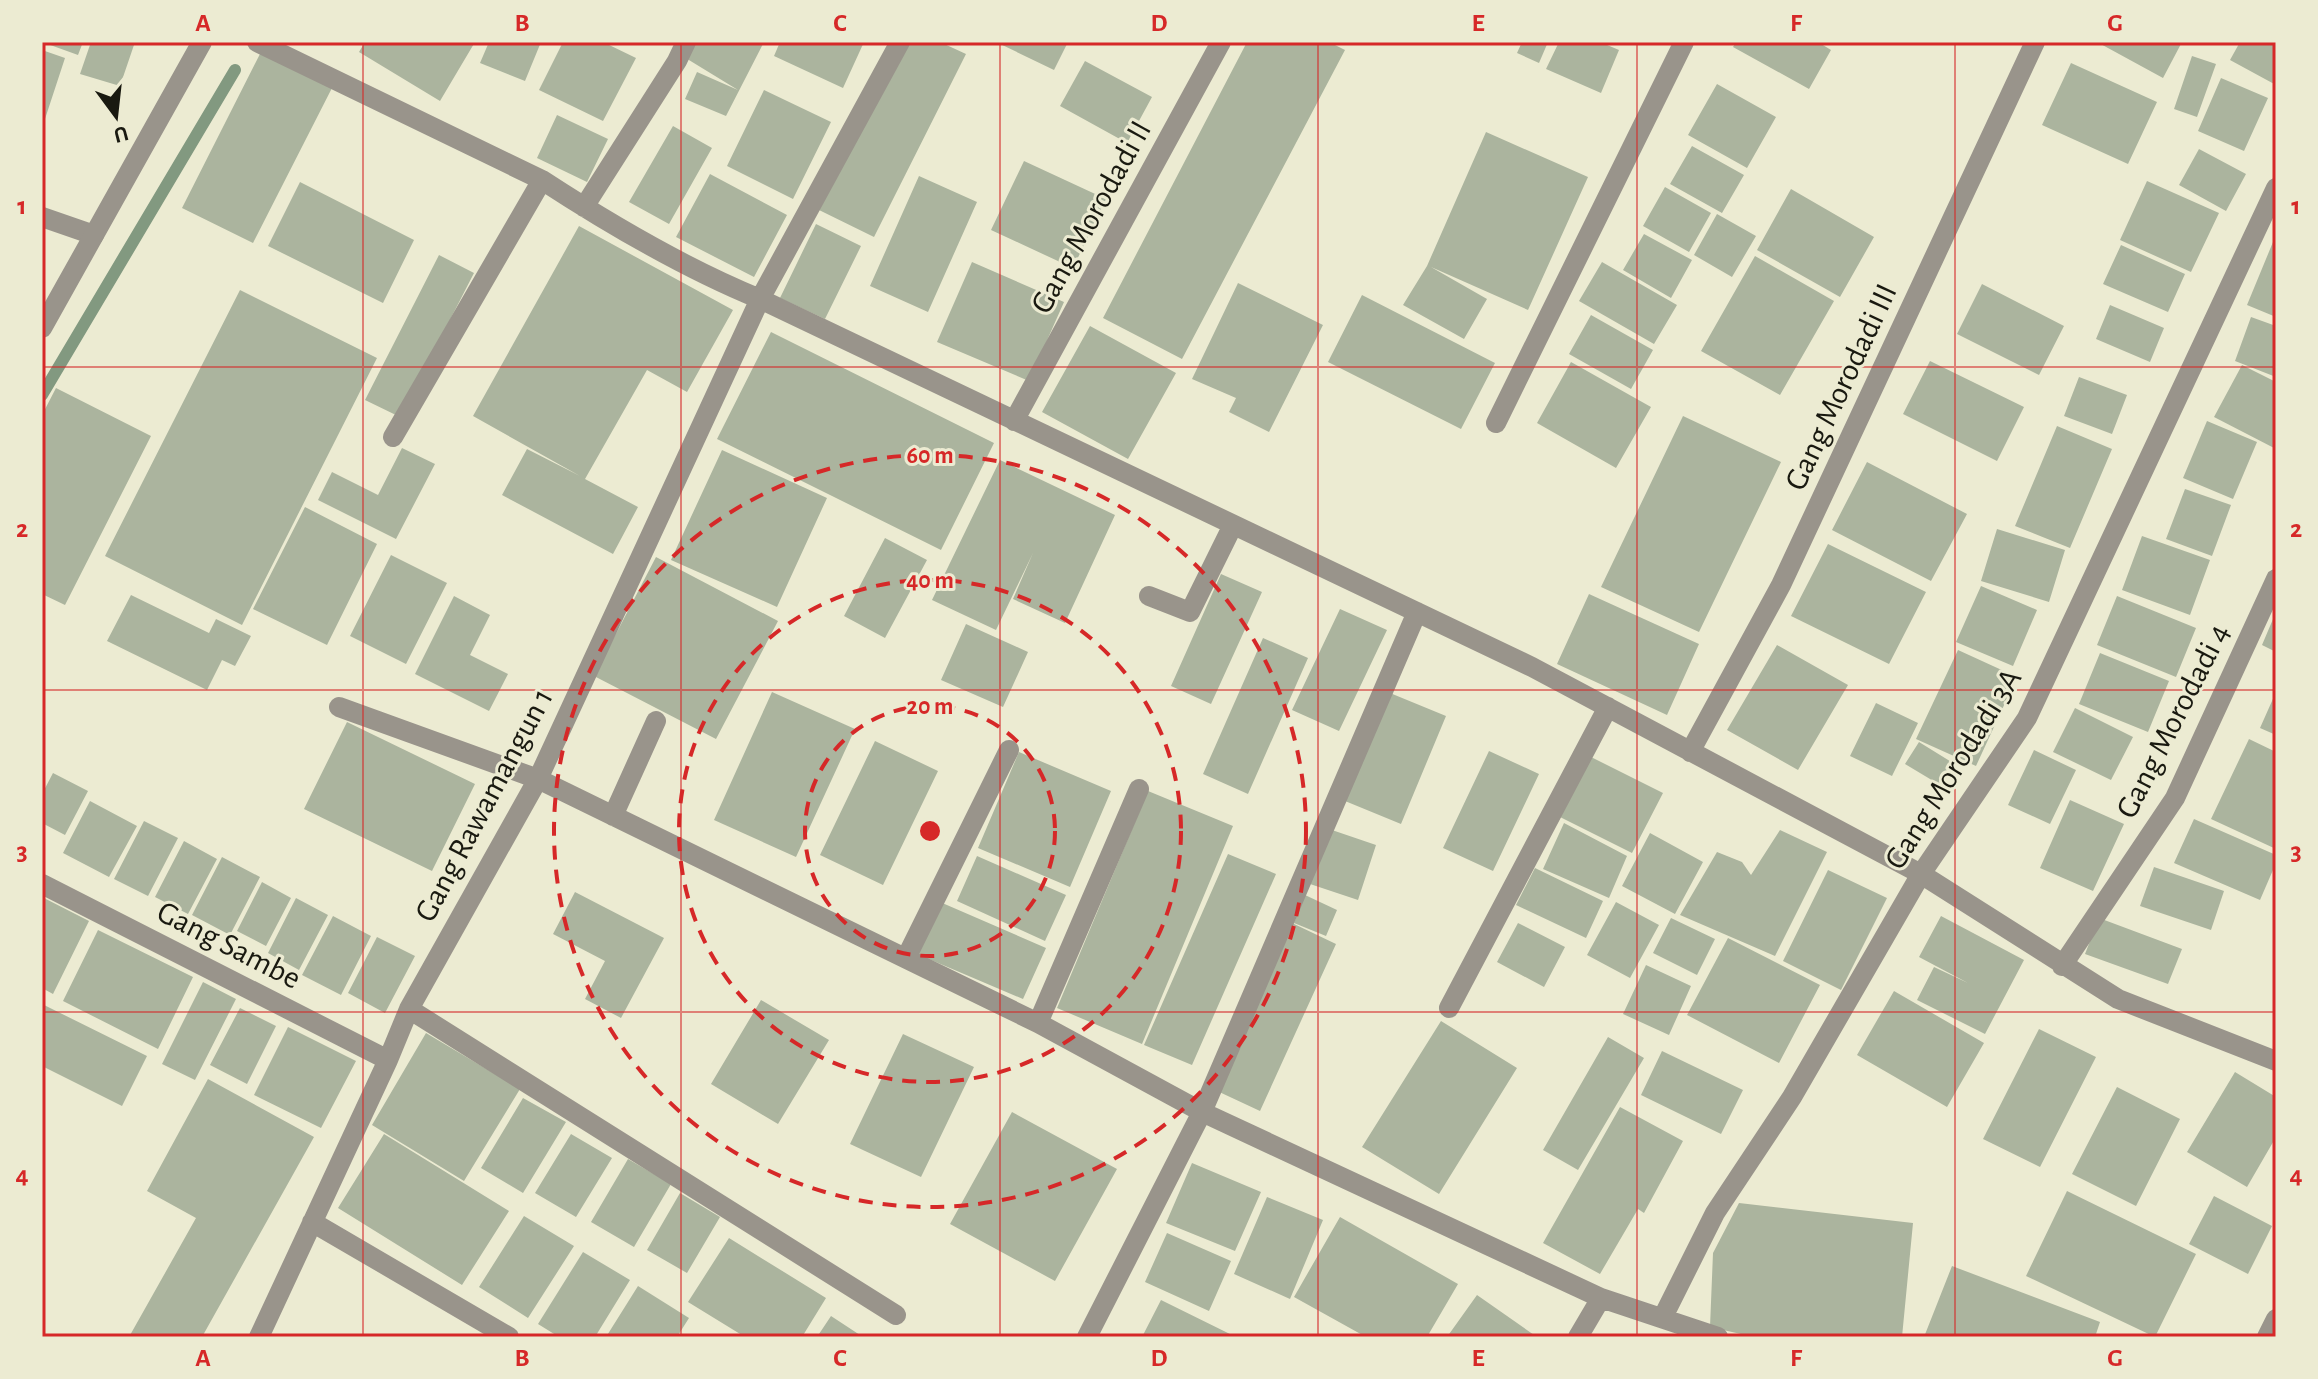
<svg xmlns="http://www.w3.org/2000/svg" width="2318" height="1379" font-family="'Alegreya Sans',sans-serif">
	<rect width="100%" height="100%" fill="#ecebd2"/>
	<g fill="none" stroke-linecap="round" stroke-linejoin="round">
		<!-- stream -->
		<path stroke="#829980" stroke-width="12" d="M42 395 235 70"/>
	</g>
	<!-- building -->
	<path fill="#abb49e" d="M42 42H83L78 55Z
		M91 42H135L120 86 80 74Z
		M365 42H475L440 101 359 52Z
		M489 42H541L525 81 480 63Z
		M563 42H603L636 58 603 121 539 90Z
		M692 42H764L726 116 685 99 697 72 738 90 684 57Z
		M780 42H864L843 88 774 56Z
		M903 42H940L966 54 874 237 819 210Z
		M996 42H1068L1054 70Z
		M1247 42H1329L1345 50 1182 359 1103 318Z
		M1522 42H1548L1539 63 1517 53Z
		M1559 42H1600L1619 50 1601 93 1546 69Z
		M1736 42H1818L1831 50 1809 89 1733 47Z
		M2097 42H2182L2163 78Z
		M2240 42H2276V85L2230 60Z
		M42 50 65 58 43 125H42Z
		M262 50 333 86 253 243 182 208Z
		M2192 56 2216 64 2197 117 2174 109Z
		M1085 61 1152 97 1127 143 1060 106Z
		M2071 63 2157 102 2128 164 2042 125Z
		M2221 78 2268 98 2244 151 2198 131Z
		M1717 84 1776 117 1747 168 1688 135Z
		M764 90 831 122 793 199 727 166Z
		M557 115 608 139 587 182 537 158Z
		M673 126 712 148 669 224 629 202Z
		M1486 132 1588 177 1528 310 1431 267 1487 299 1464 339 1403 305 1427 266Z
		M1692 146 1744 175 1722 213 1670 184Z
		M2199 149 2246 174 2226 211 2179 185Z
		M1024 161 1106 199 1073 268 991 230Z
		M710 174 787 215 754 277 676 237Z
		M919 176 977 202 928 312 870 286Z
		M2147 181 2219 213 2191 272 2120 240Z
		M300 182 414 240 383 303 268 246Z
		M1665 187 1711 213 1689 252 1643 226Z
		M1791 189 1874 237 1840 297 1757 250Z
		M1717 214 1756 236 1732 277 1694 255Z
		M816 224 861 246 825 319 780 298Z
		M579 226 733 310 687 392 647 370 585 479 638 507 613 554 502 495 527 449 580 476 473 416Z
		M1644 234 1692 260 1671 298 1623 270Z
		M2273 242 2276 243V317L2247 305Z
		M2121 245 2185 274 2168 312 2103 284Z
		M439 255 474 273 400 417 365 400Z
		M1755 256 1834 301 1780 395 1701 351Z
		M972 262 1064 302 1029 381 937 342Z
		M1602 262 1677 305 1654 344 1579 301Z
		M1238 283 1323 325 1269 432 1229 412 1236 398 1192 379Z
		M1982 284 2064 326 2039 375 1957 334Z
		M240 290 377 358 242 625 105 556Z
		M1362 295 1495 363 1461 429 1328 362Z
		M2110 305 2164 328 2150 362 2096 339Z
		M1591 315 1653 350 1631 389 1569 354Z
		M2251 317 2276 326V377L2235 361Z
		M1090 326 1176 373 1128 459 1042 412Z
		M771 332 994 443 941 550 717 439Z
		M1930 361 2024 407 1997 461 1903 414Z
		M1571 362 1651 407 1616 468 1537 423Z
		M2242 365 2276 382V449L2214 417Z
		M2079 377 2127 395 2112 434 2064 416Z
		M56 388 151 436 65 605 42 594V415Z
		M1683 416 1781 462 1699 632 1601 587Z
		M2207 421 2257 442 2233 499 2183 478Z
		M2057 426 2112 449 2070 548 2015 526Z
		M402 448 435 464 396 539 318 500 332 472 378 495Z
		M722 450 827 498 777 607 671 560Z
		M1000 460 1115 515 1065 623 1013 599 1033 553 996 630 932 600Z
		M1867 462 1967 514 1931 581 1832 530Z
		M2185 489 2231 505 2212 556 2166 539Z
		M305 507 377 544 327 645 253 609Z
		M1997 529 2065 550 2049 602 1981 581Z
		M2142 536 2210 560 2190 615 2122 590Z
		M885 538 927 560 885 638 844 616Z
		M1828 544 1926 592 1889 664 1791 616Z
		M391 555 447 583 406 664 350 636Z
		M656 557 778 621 716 739 594 676Z
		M1221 574 1262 592 1211 704 1171 686Z
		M1981 586 2037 610 2013 666 1956 642Z
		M1589 594 1699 644 1667 715 1557 664Z
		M131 595 209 633 216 619 251 636 235 666 222 660 207 690 107 641Z
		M454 596 490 615 470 655 508 674 489 711 415 674Z
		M2117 596 2196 628 2176 677 2097 645Z
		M1340 609 1387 630 1339 731 1292 710Z
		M2276 612V652L2262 645Z
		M966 624 1028 652 1003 707 941 680Z
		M1263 638 1308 658 1248 794 1203 774Z
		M1777 645 1848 685 1798 770 1727 730Z
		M1958 650 2017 677 1976 766 1916 739Z
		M2100 653 2169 681 2148 732 2079 704Z
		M772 692 855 729 796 857 714 820Z
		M2276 692V735L2260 728Z
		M1390 693 1446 716 1401 824 1345 801Z
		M1876 703 1918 723 1892 776 1850 756Z
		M2075 708 2133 737 2111 780 2053 752Z
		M347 722 475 784 432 871 304 809Z
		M2249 739 2276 752V849L2211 819Z
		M875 741 938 771 883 885 820 855Z
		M1919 742 1953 763 1940 785 1905 764Z
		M2034 750 2076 770 2050 824 2008 805Z
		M1489 751 1539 774 1493 871 1443 848Z
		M1019 752 1111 791 1070 887 978 848Z
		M1589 756 1663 793 1632 853 1558 816Z
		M53 773 88 791 65 835 42 823V794Z
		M1148 791 1233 826 1142 1044 1057 1008Z
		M2070 800 2124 824 2093 891 2040 868Z
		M90 801 137 826 109 877 63 853Z
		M2194 819 2276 855V863L2260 900 2174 863Z
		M144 821 178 838 148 896 114 879Z
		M1564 823 1627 856 1609 898 1543 869Z
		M1329 829 1376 845 1358 900 1310 884Z
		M1780 830 1827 852 1775 956 1680 915 1717 852 1742 862 1751 875Z
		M1650 833 1703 862 1675 914 1622 886Z
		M184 841 217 859 188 914 155 897Z
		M1228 854 1276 874 1192 1065 1144 1045Z
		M977 856 1066 895 1045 941 957 901Z
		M222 857 260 877 230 935 192 915Z
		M2154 867 2224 891 2211 930 2140 906Z
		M1535 868 1603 901 1586 938 1516 905Z
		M1828 870 1887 898 1841 990 1783 961Z
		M262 882 291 898 266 946 237 931Z
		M575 892 664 938 621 1018 585 999 605 961 553 934Z
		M1305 895 1337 910 1326 936 1294 923Z
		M42 897 89 921 53 994 42 988Z
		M296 898 328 915 299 970 268 953Z
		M940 902 1046 948 1023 999 917 954Z
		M1616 902 1659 925 1630 978 1587 955Z
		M333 916 371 936 341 995 302 975Z
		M1941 916 2024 960 1985 1034 1917 1000 1934 967 1968 983 1919 957Z
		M1671 918 1715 939 1697 975 1653 953Z
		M2099 918 2182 949 2168 984 2085 954Z
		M1292 923 1336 944 1260 1111 1215 1090Z
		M1518 923 1565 947 1544 987 1497 962Z
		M98 930 193 977 158 1049 63 1001Z
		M377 937 415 956 385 1013 348 993Z
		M1728 938 1820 985 1779 1063 1687 1015Z
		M1646 965 1691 986 1669 1035 1623 1014Z
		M203 982 236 999 195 1080 162 1064Z
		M1894 991 1984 1043 1947 1107 1857 1055Z
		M761 1000 829 1040 778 1124 711 1084Z
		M42 1004 147 1056 122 1106 42 1066Z
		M240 1008 276 1026 247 1084 210 1065Z
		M1441 1021 1517 1068 1439 1194 1362 1147Z
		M288 1027 356 1061 321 1128 254 1095Z
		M2039 1029 2096 1057 2040 1167 1983 1139Z
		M426 1033 520 1089 464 1181 372 1125Z
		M903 1034 974 1067 921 1177 850 1144Z
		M1608 1037 1644 1058 1578 1170 1543 1150Z
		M1662 1051 1743 1090 1721 1134 1641 1095Z
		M2235 1072 2276 1097V1137L2247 1187 2187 1152Z
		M208 1079 314 1137 202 1337H129L196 1218 147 1191Z
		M2117 1087 2180 1119 2136 1206 2072 1174Z
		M523 1098 566 1122 523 1193 481 1168Z
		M1620 1107 1683 1141 1644 1213 1638 1209 1600 1274 1543 1243Z
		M1012 1112 1117 1169 1055 1281 950 1224Z
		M384 1134 509 1211 462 1285 338 1208Z
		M571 1134 612 1158 576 1217 535 1193Z
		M628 1159 671 1184 634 1247 591 1222Z
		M1192 1163 1261 1192 1235 1251 1166 1223Z
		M2067 1191 2196 1254 2155 1337 2026 1276Z
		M680 1193 720 1217 687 1273 647 1250Z
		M2214 1196 2272 1226 2248 1274 2189 1244Z
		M1267 1197 1323 1220 1290 1299 1234 1274Z
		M1739 1203 1913 1223 1902 1337H1754L1710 1327 1713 1253Z
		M524 1216 574 1246 528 1318 479 1287Z
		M1340 1217 1458 1284 1427 1337H1366L1294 1297Z
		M1167 1233 1231 1261 1209 1311 1145 1282Z
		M729 1238 826 1298 802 1337H745L688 1302Z
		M583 1252 630 1280 595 1337H559L538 1324Z
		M1952 1266 2100 1322 2095 1337H1924Z
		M638 1286 689 1318 677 1337H606Z
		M1477 1295 1537 1337H1447Z
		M1161 1300 1236 1337H1142Z
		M831 1316 863 1337H817Z"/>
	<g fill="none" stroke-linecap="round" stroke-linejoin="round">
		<!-- minor -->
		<path stroke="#99948b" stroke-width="20" d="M257 42 542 180C611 225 684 268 760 299L1532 667 1921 874 2118 999 2276 1061
			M584 207 677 61 686 42
			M42 217 94 235
			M1014 421 1221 42
			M1496 423 1684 42
			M393 437 542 180
			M1149 596 1190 612 1233 525
			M339 707 538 779 1038 1023 1202 1112 1601 1298
			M1690 752 1781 585 2035 42
			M613 816 656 721
			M42 884 388 1060
			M906 958 1009 750
			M2062 966 2175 798 2276 579
			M1449 1008 1608 707
			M409 1009 896 1315
			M1038 1023 1139 789
			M312 1222 509 1337
			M1663 1317 1715 1213 1792 1097 1921 874 2027 718 2276 188
			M259 1337 388 1060 409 1009 538 779 760 299 900 42
			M1087 1337 1202 1112 1417 612
			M1578 1337 1601 1298 1718 1337
			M2267 1337 2276 1319"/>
		<!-- tertiary -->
		<path stroke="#99948b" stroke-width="20" d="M42 328 202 42"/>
	</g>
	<!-- grid -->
	<path fill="none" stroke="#d62828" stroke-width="2" stroke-opacity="0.55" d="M363 42V1337M681 42V1337M1000 42V1337M1318 42V1337M1637 42V1337M1955 42V1337M42 367H2276M42 690H2276M42 1012H2276"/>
	<!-- distance rings -->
	<g fill="none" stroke="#d62828" stroke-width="4" stroke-dasharray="14 10">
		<circle cx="930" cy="831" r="125"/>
		<circle cx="930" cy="831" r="251"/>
		<circle cx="930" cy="831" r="376"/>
	</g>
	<g text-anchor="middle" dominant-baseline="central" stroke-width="6" stroke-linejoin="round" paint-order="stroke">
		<!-- street labels -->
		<g font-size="32" fill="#191910" stroke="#ecebd2">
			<text transform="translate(1091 217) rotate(-61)">Gang Morodadi II</text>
			<text transform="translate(1841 387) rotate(-65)">Gang Morodadi III</text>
			<text transform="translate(2173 721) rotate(-63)">Gang Morodadi 4</text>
			<text transform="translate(1953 769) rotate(-58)">Gang Morodadi 3A</text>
			<text transform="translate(484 805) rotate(-62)">Gang Rawamangun 1</text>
			<text transform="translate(229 945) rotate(27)">Gang Sambe</text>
		</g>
	</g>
	<circle cx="930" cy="831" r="12" fill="#d62828" stroke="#ecebd2" stroke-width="4"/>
	<g font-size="24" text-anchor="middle" font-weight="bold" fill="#d62828" stroke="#ecebd2" stroke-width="6" stroke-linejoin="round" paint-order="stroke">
		<text x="930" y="463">60 m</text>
		<text x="930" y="588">40 m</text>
		<text x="930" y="714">20 m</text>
	</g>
	<!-- border -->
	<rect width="2318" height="1379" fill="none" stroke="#ecebd2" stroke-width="88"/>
	<!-- north arrow -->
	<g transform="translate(116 116) rotate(165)" stroke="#ecebd2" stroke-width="6" paint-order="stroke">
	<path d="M0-6L14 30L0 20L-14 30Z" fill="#191910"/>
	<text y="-12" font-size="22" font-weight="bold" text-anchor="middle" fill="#191910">U</text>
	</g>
	<rect x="44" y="44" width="2230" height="1291" fill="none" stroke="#d62828" stroke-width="3"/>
	<g font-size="26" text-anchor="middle" font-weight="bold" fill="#d62828">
		<text x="203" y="31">A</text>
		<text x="522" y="31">B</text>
		<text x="840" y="31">C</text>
		<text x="1159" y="31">D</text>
		<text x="1478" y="31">E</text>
		<text x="1796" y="31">F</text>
		<text x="2115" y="31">G</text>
		<text x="22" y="214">1</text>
		<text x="2296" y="214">1</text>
		<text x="22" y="537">2</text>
		<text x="2296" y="537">2</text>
		<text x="22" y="860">3</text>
		<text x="2296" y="860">3</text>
		<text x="22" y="1183">4</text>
		<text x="2296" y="1183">4</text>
		<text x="203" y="1366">A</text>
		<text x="522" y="1366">B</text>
		<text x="840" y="1366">C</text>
		<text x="1159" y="1366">D</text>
		<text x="1478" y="1366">E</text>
		<text x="1796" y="1366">F</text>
		<text x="2115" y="1366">G</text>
	</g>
</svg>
